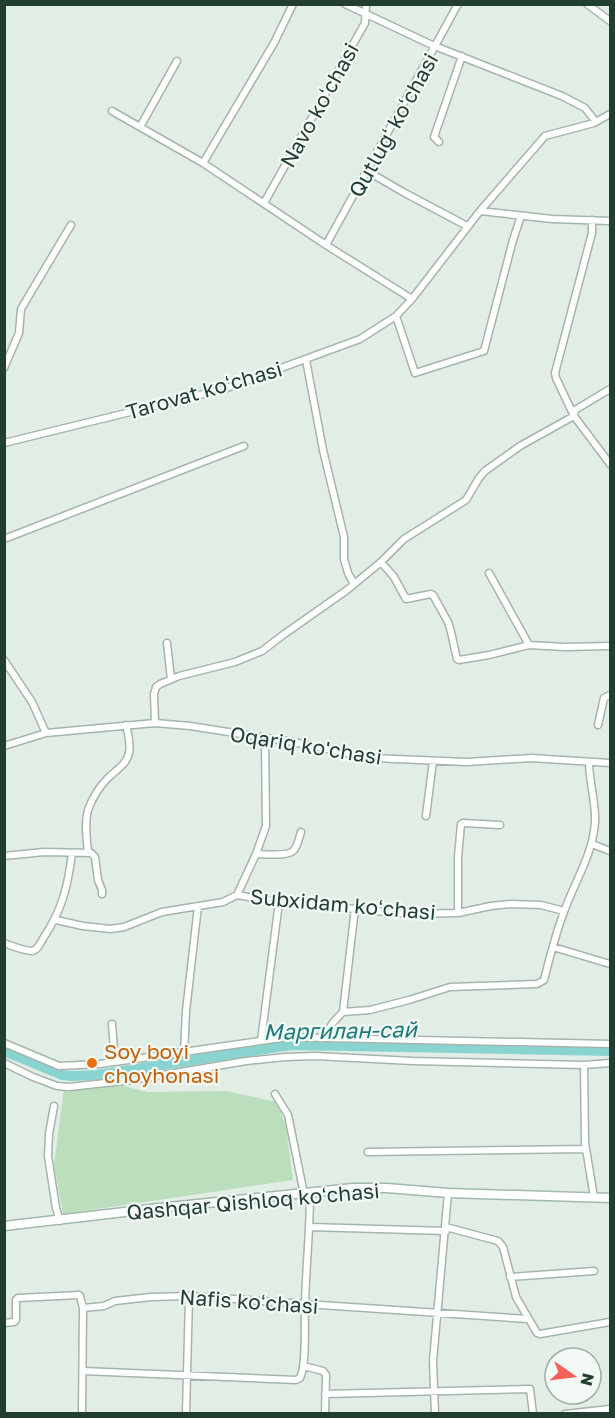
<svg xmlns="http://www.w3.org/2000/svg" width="615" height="1418" font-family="'Golos Text',sans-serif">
	<rect width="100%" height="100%" fill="#e2ede6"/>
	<!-- green -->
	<path fill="#bbdebd" d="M116 1084 147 1092 227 1091 277 1102 286 1127 293 1180 63 1214 54 1165 64 1089Z"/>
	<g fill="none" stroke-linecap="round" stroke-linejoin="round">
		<!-- river -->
		<path stroke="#89d3d0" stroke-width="10" d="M4 1051 62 1075 71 1076 97 1075 291 1045 610 1051"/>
		<!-- minor casing -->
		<g stroke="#a5b5ac" stroke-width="9">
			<path id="minor" d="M345 4 432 45 562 96 585 108 596 122
				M587 4 610 21
				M112 111 203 163 326 245 412 299
				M140 127 177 61
				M439 142 434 137 462 56
				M203 163 274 43 293 4
				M367 171 403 192 467 226
				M264 203 365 23 366 4
				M480 211 545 136 594 123 610 114
				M592 220V233L555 373 556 378 574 416 610 464
				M326 245 458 4
				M396 316 415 373 484 351 513 240 521 216
				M306 360 323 450 344 537V559L348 573 354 584
				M4 368 19 333 21 309 71 225
				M4 443 224 389 360 339 396 316 412 299 480 211 552 219 610 221
				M4 539 244 446
				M381 562 394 577 406 599 431 594 433 595 448 622 451 632 457 659 459 660 489 655 529 645 565 647 610 646
				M489 573 529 645
				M167 643 171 679
				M4 660 32 702 46 733
				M155 723 154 694 156 687 160 684 179 676 235 662 262 651 283 635 347 590 381 562 404 539 466 500 479 478 485 471 520 446 574 416 575 410 610 389
				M598 725 604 698 610 695
				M4 746 46 733 155 723 190 726 293 742 372 758 467 762 531 758 610 763
				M426 816 433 761
				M592 844 610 851
				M88 853C87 840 84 824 88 810 92 799 99 787 108 778 115 771 127 764 129 753 131 744 128 734 126 725
				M256 854C264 854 289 857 294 850 298 846 299 837 301 832
				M4 856 44 852 91 853 95 857 98 880 102 890V894
				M237 895 256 854 266 826 265 738
				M458 913V857L461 824 463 823 500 825
				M56 920 83 926 111 929 124 927 162 912 223 902 237 895 279 902 409 914 458 913 491 906 510 904 541 905 564 911
				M4 943C12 946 24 951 32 951 38 950 41 942 44 937 62 910 68 886 72 853
				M553 947 610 964
				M343 1012 370 1010 409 1000 450 987 537 984 544 980C550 956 556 932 565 909 576 880 593 853 595 822 596 802 589 782 589 762
				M112 1024 115 1062
				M327 1038 610 1044
				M261 1041 279 902
				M4 1043 59 1066 100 1064 288 1037 327 1038C328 1026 335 1020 343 1012L355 908
				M184 1053 186 1011 198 906
				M4 1063 33 1077 57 1086 69 1087 133 1080 246 1061 285 1057 315 1056 413 1061 584 1065 610 1063
				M584 1065 585 1143 594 1197
				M275 1094 288 1115 304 1194
				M54 1106 49 1134 48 1156 56 1208 60 1221
				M368 1152 586 1149
				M310 1227 446 1231
				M446 1227 498 1241 503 1247 516 1297 537 1333 540 1334 610 1322
				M510 1277 594 1271
				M4 1323 14 1322 16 1320V1300L18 1298 79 1295 80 1296 83 1308 104 1306 115 1301 151 1297 189 1296 527 1319
				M303 1366 323 1371 326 1375 325 1414
				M83 1371 296 1380 300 1378C307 1364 304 1322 305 1304 306 1267 310 1230 310 1193
				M325 1394 530 1389 533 1414
				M82 1414 83 1308
				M186 1414 189 1296
				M435 1414 433 1361 448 1193
				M565 1414 610 1409"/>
		</g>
		<!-- secondary casing -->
		<g stroke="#a0b9ab" stroke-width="11">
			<path id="secondary" d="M4 1226 159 1208 353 1188H387L448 1193 610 1198"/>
		</g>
		<!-- minor -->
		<use href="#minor" stroke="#fff" stroke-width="6"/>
		<!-- secondary -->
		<use href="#secondary" stroke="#fff" stroke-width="8"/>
	</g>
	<!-- markers -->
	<circle fill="#e8710a" stroke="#f3f9f5" stroke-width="2" cx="92" cy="1063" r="6"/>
	<g text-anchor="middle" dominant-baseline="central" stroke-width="4.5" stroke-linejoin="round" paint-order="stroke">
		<!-- street labels -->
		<g font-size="21" fill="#223e31" stroke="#f3f9f5">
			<text transform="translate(319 105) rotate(-61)">Navo koʻchasi</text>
			<text transform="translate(393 125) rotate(-61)">Qutlugʻ koʻchasi</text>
			<text transform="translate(204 390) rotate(-16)">Tarovat koʻchasi</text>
			<text transform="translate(306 745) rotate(9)">Oqariq ko'chasi</text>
			<text transform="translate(343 904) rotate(5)">Subxidam koʻchasi</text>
			<text transform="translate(253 1201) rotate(-5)">Qashqar Qishloq koʻchasi</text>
			<text transform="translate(249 1301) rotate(4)">Nafis koʻchasi</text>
		</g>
		<!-- food labels -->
		<g font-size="21" fill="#c56008" stroke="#f3f9f5" text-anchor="start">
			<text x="104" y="1051">Soy boyi<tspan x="104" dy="24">choyhonasi</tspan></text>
		</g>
		<!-- water labels -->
		<g font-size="22" font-style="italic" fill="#1a7b79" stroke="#f3f9f5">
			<text transform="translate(340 1030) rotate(-1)">Маргилан-сай</text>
		</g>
	</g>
	<!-- border -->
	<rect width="615" height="1418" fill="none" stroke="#223e31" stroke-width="12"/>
	<!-- north arrow -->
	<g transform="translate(573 1376) rotate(104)"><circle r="28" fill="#f3f9f5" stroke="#9faea7" stroke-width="1.5"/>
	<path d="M0-4.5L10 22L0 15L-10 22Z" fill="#f56058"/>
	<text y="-9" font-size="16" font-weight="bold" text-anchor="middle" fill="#223e31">N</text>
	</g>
</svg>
